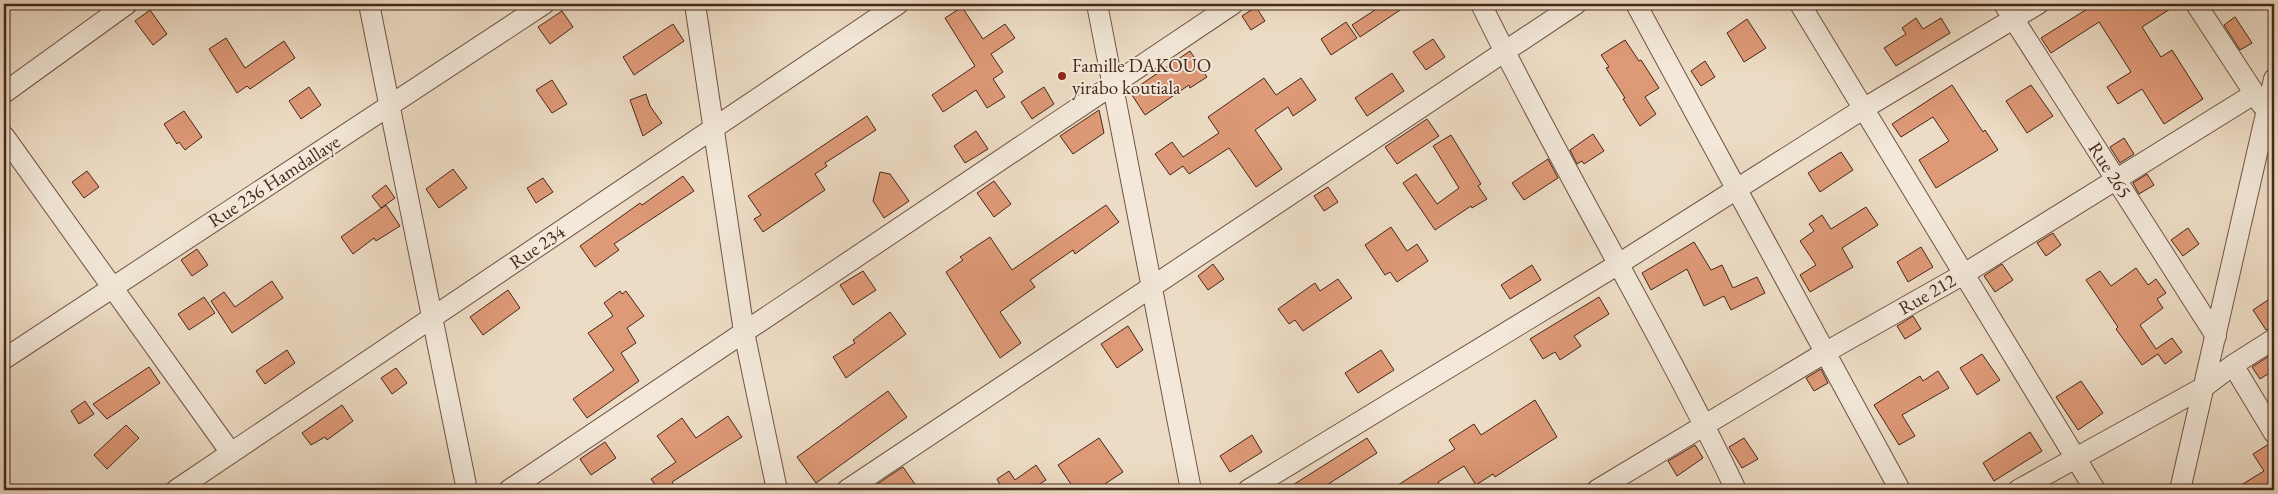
<svg xmlns="http://www.w3.org/2000/svg" width="2278" height="494" font-family="'EB Garamond',serif">
	<rect width="100%" height="100%" fill="#eddcc5"/>
	<filter id="stains"><feTurbulence type="fractalNoise" baseFrequency=".004" numOctaves="4"/><feColorMatrix values="0 0 0 0 .2 0 0 0 0 .09 0 0 0 0 .02 0 0 0 .5 -.17"/></filter>
	<radialGradient id="worn" r=".72"><stop offset=".6" stop-color="#630" stop-opacity="0"/><stop offset="1" stop-color="#630" stop-opacity=".3"/></radialGradient>
	<!-- building -->
	<path fill="#de9977" stroke="#46271a" d="M1384 4H1409L1360 37 1352 25Z
		M2095 4H2178L2142 27 2161 57 2172 50 2203 99 2164 124 2142 89 2118 104 2107 87 2131 72 2099 22 2051 53 2041 38Z
		M962 7 983 39 1005 24 1015 38 991 54 1003 72 993 79 1005 97 987 108 976 90 943 112 932 95 975 66 945 18Z
		M1256 7 1265 21 1251 30 1242 16Z
		M150 10 167 34 153 45 135 21Z
		M562 11 573 27 550 44 538 27Z
		M2235 17 2252 43 2240 50 2224 25Z
		M1916 18 1923 29 1941 18 1950 33 1896 66 1884 48 1906 34 1902 28Z
		M1747 19 1766 48 1744 62 1727 33Z
		M1346 22 1357 38 1331 55 1321 39Z
		M673 24 684 41 634 75 623 57Z
		M226 38 245 68 284 41 295 58 250 89 247 86 237 93 209 49Z
		M1433 39 1445 57 1426 70 1413 52Z
		M1625 40 1639 61 1641 60 1659 88 1645 97 1656 114 1640 126 1623 99 1625 98 1606 68 1609 67 1601 55Z
		M1190 51 1207 77 1190 88 1189 85 1145 115 1130 92Z
		M1705 61 1715 77 1701 86 1691 71Z
		M1392 73 1404 91 1367 116 1355 98Z
		M1264 78 1276 95 1301 78 1316 100 1293 116 1288 107 1255 130 1282 169 1256 187 1229 148 1189 174 1183 166 1170 175 1155 154 1172 142 1183 157 1219 133 1208 117Z
		M552 80 567 104 552 113 536 90Z
		M1952 85 1983 132 1985 130 1998 150 1936 188 1919 160 1949 141 1933 117 1901 137 1892 124Z
		M2031 85 2053 116 2027 133 2006 101Z
		M309 87 321 105 301 119 289 101Z
		M1044 87 1054 104 1032 119 1021 102Z
		M646 94 650 106 662 123 643 136 630 100Z
		M1099 110 1104 133 1073 154 1060 136Z
		M184 111 202 137 185 150 179 142 177 144 164 124Z
		M867 116 876 130 825 163 827 166 815 174 825 190 763 232 754 219 761 215 748 196Z
		M1427 119 1439 136 1397 164 1385 147Z
		M976 131 988 149 965 163 954 146Z
		M1593 134 1604 151 1584 164 1582 161 1577 164 1570 150Z
		M1451 135 1481 184 1478 186 1487 199 1472 208 1471 206 1435 230 1403 183 1416 174 1437 204 1459 188 1433 146Z
		M2124 138 2134 154 2120 163 2110 147Z
		M1841 152 1853 170 1820 192 1808 173Z
		M1548 159 1558 178 1524 200 1512 183Z
		M453 169 467 188 439 208 426 189Z
		M87 171 99 187 84 198 72 182Z
		M880 172 890 174 909 201 884 218 873 201Z
		M2147 174 2154 185 2139 194 2133 183Z
		M683 176 694 191 614 244 619 250 595 267 580 246 640 203 642 205Z
		M543 178 553 192 536 203 527 188Z
		M994 181 1011 204 994 217 977 193Z
		M386 185 395 198 381 208 372 196Z
		M1328 187 1338 202 1324 211 1314 196Z
		M386 205 400 226 376 241 374 238 353 254 341 237Z
		M1106 205 1119 222 1075 254 1073 250 1030 280 1035 287 1000 312 1021 343 1000 358 946 272 963 260 960 257 990 237 1012 270Z
		M1866 207 1878 225 1842 248 1853 267 1810 292 1800 275 1816 265 1800 241 1814 231 1809 224 1822 215 1831 229Z
		M1391 227 1407 251 1417 244 1428 261 1397 282 1390 272 1385 275 1365 245Z
		M2188 228 2199 244 2183 256 2171 240Z
		M2053 233 2061 245 2046 256 2037 243Z
		M1694 242 1711 270 1722 265 1733 288 1757 277 1765 293 1731 310 1724 296 1704 306 1687 269 1651 290 1642 273Z
		M1921 247 1933 267 1908 282 1897 262Z
		M197 249 208 265 192 276 181 260Z
		M1213 264 1224 279 1208 290 1198 276Z
		M2002 264 2013 280 1995 292 1984 276Z
		M1532 265 1541 280 1510 299 1501 285Z
		M2136 268 2148 285 2156 279 2166 293 2157 299 2163 308 2140 325 2156 349 2172 338 2182 352 2165 364 2158 354 2142 365 2116 329 2118 327 2086 280 2100 271 2111 286Z
		M863 271 876 290 853 305 840 285Z
		M1338 279 1352 298 1303 331 1295 320 1289 324 1278 309 1315 283 1320 291Z
		M272 281 283 298 232 333 211 301 224 292 235 307Z
		M508 290 520 308 483 335 470 317Z
		M620 291 622 294 626 291 644 316 627 328 636 343 621 353 639 381 587 418 573 399 614 370 588 333 613 316 604 303Z
		M2274 296V327L2266 330 2253 310Z
		M204 297 215 313 189 330 178 314Z
		M1599 297 1609 314 1574 336 1581 346 1560 360 1555 352 1543 359 1530 339Z
		M890 312 906 334 846 378 833 357 855 343 853 340Z
		M1913 316 1921 329 1905 339 1897 326Z
		M1128 326 1143 350 1117 368 1101 344Z
		M287 350 295 363 265 384 256 371Z
		M1381 350 1394 370 1358 393 1345 373Z
		M2274 353V370L2260 379 2252 367Z
		M1982 354 2000 380 1977 395 1960 368Z
		M149 367 160 383 107 419 93 404Z
		M396 368 407 383 392 394 381 378Z
		M1821 369 1828 383 1814 391 1806 378Z
		M1938 371 1949 388 1902 415 1915 436 1899 445 1874 405 1920 376 1923 381Z
		M2081 381 2103 413 2078 430 2056 397Z
		M888 391 907 417 816 483 797 457Z
		M1535 400 1557 437 1495 477 1493 474 1476 485 1464 466 1438 482 1443 490H1390L1455 449 1449 440 1474 424 1481 435Z
		M85 401 94 414 79 424 71 411Z
		M342 405 353 421 327 440 325 437 311 445 302 433Z
		M728 416 742 437 672 482 674 485 666 490H659L651 479 676 462 657 436 682 418 696 438Z
		M126 425 139 438 107 469 94 455Z
		M2030 432 2042 451 1994 481 1983 463Z
		M1252 435 1262 452 1230 472 1220 456Z
		M1099 438 1123 472 1096 490H1075L1058 465Z
		M1367 438 1377 453 1319 490H1285Z
		M1744 438 1758 459 1742 468 1729 447Z
		M605 442 616 458 591 475 580 459Z
		M2269 444 2274 445V490H2233L2264 471 2253 454Z
		M1695 445 1703 458 1677 476 1668 461Z
		M1036 465 1046 480 1030 490H999L1002 488 997 479 1009 471 1015 480Z
		M903 467 919 490H869L889 476Z"/>
	<g fill="none" stroke-linecap="round" stroke-linejoin="round">
		<!-- street casing -->
		<g stroke="#705445" stroke-width="22">
			<path id="street" d="M369 4 467 490
				M695 4 744 332 777 490
				M1097 4 1191 490
				M1481 4C1561 168 1657 325 1736 490
				M1636 4 1900 490
				M1800 4 2095 490
				M2004 4 2216 336
				M2196 4 2262 105
				M4 93 127 4
				M4 136 231 453
				M4 359 544 4
				M2233 365 2274 433
				M176 490 898 4
				M509 490 1233 4
				M847 490 1576 4
				M1248 490 1617 265 1863 109 2038 4
				M1597 490 1826 352 1964 274 2254 94
				M2018 490 2204 387 2233 365 2274 339
				M2180 490 2274 79"/>
		</g>
		<!-- street -->
		<use href="#street" stroke="#f3e8d9" stroke-width="20"/>
	</g>
	<!-- markers -->
	<circle fill="#8f2418" stroke="#f3e8d9" stroke-width="2" cx="1062" cy="76" r="5"/>
	<g text-anchor="middle" dominant-baseline="central" stroke-width="4" stroke-linejoin="round" paint-order="stroke">
		<!-- poi labels -->
		<g font-size="19" fill="#46271a" stroke="#f3e8d9" text-anchor="start">
			<text x="1072" y="65">Famille DAKOUO<tspan x="1072" dy="22">yirabo koutiala</tspan></text>
		</g>
		<!-- street labels -->
		<g font-size="19" fill="#46271a" stroke="#f3e8d9">
			<text transform="translate(2110 170) rotate(57)">Rue 265</text>
			<text transform="translate(274 181) rotate(-33)">Rue 236 Hamdallaye</text>
			<text transform="translate(537 247) rotate(-34)">Rue 234</text>
			<text transform="translate(1927 294) rotate(-30)">Rue 212</text>
		</g>
	</g>
	<!-- margin -->
	<rect width="2278" height="494" fill="none" stroke="#eddcc5" stroke-width="20"/>
	<rect x="5" y="5" width="2268" height="484" fill="none" stroke="#46271a" stroke-width="2.5"/>
	<rect x="10" y="10" width="2258" height="474" fill="none" stroke="#46271a"/>
	<rect width="100%" height="100%" filter="url(#stains)"/>
	<rect width="100%" height="100%" fill="url(#worn)"/>
</svg>
